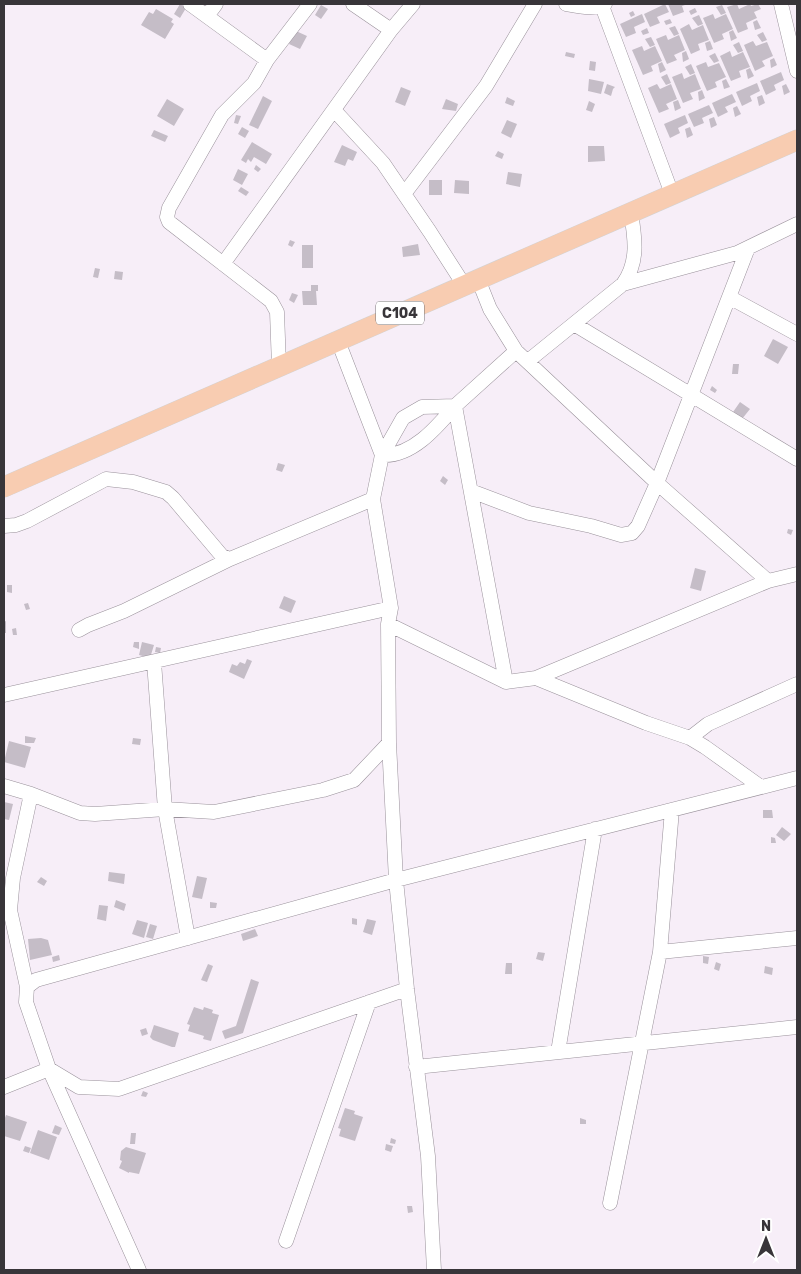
<svg xmlns="http://www.w3.org/2000/svg" width="801" height="1274" font-family="Rubik,sans-serif">
	<rect width="100%" height="100%" fill="#f7eef8"/>
	<!-- building -->
	<path fill="#c5bdc7" d="M180 4 186 8 180 18 174 14Z
		M665 4 669 12 657 17 660 23 650 27 644 14Z
		M668 4H688L682 6 684 12 673 16Z
		M737 4 739 9 750 4 751 6 758 4 761 9 754 12 757 18 746 23 748 29 738 33 727 7Z
		M321 5 328 9 321 19 315 15Z
		M722 5 726 13 721 15 716 7Z
		M695 8 697 12 691 15 689 11Z
		M156 9 173 19 171 22 174 24 165 39 141 25 149 12 153 14Z
		M633 11 635 15 631 17 629 13Z
		M642 14 645 22 634 27 636 33 626 37 620 24Z
		M713 14 715 19 726 14 733 29 722 34 724 39 714 43 703 18Z
		M699 15 703 24 698 26 692 18Z
		M670 19 672 23 666 25 664 21Z
		M757 20 761 28 755 30 753 22Z
		M689 24 692 30 703 25 709 40 698 44 700 50 691 54 680 29Z
		M675 26 679 34 674 36 669 28Z
		M647 28 649 33 643 35 641 31Z
		M733 30 737 38 731 41 729 32Z
		M296 31 307 36 300 49 289 44Z
		M763 32 767 40 762 42 757 35Z
		M666 35 668 40 679 35 685 50 674 55 677 60 667 64 656 39Z
		M651 37 655 45 650 47 645 39Z
		M710 41 713 49 707 51 705 43Z
		M753 41 756 46 767 42 773 56 762 61 765 66 755 71 744 45Z
		M739 42 743 51 738 53 733 45Z
		M642 46 644 51 655 46 662 61 651 66 653 71 643 75 632 50Z
		M686 51 689 59 683 62 682 53Z
		M730 51 732 57 743 52 750 67 739 71 741 77 731 81 720 56Z
		M566 52 575 54 574 58 565 56Z
		M715 53 719 61 714 63 709 56Z
		M774 58 777 65 771 68 770 60Z
		M590 61 596 62 595 71 589 70Z
		M662 62 666 70 660 73 658 64Z
		M706 62 708 67 719 63 726 77 715 82 717 87 707 91 696 66Z
		M691 64 695 73 690 75 685 67Z
		M750 68 754 76 748 79 746 70Z
		M781 72 784 80 774 85 776 90 766 95 760 81Z
		M682 73 684 79 695 74 701 89 690 93 693 99 683 103 672 77Z
		M667 74 671 83 666 85 661 77Z
		M589 79 604 82 601 94 588 91Z
		M726 79 730 87 724 89 722 81Z
		M757 83 760 91 750 96 752 101 742 106 736 92Z
		M607 84 615 87 613 89 611 96 604 93Z
		M657 84 660 89 671 84 677 99 666 104 669 109 659 113 648 88Z
		M786 84 790 92 784 95 782 86Z
		M401 87 411 91 405 106 395 102Z
		M702 90 705 98 699 101 698 92Z
		M732 94 736 102 725 107 728 112 718 117 712 103Z
		M762 95 765 103 759 106 757 97Z
		M263 96 272 101 258 129 249 125Z
		M507 97 515 101 513 106 505 103Z
		M167 99 184 109 174 126 157 116Z
		M446 99 458 104 456 111 442 109Z
		M678 100 681 108 675 111 673 102Z
		M589 101 595 104 592 112 586 110Z
		M709 105 713 113 702 118 704 123 694 127 688 114Z
		M737 106 741 114 735 117 733 108Z
		M236 115 241 116 238 124 234 123Z
		M685 115 688 123 678 128 680 133 670 138 664 124Z
		M714 117 717 125 711 128 709 119Z
		M507 120 517 124 511 138 501 133Z
		M242 127 249 131 245 138 238 134Z
		M690 127 693 135 687 138 685 129Z
		M154 130 168 136 165 142 151 136Z
		M252 142 272 154 266 164 254 157 251 162 248 159 246 163 241 160Z
		M342 145 357 152 353 161 348 159 345 166 334 162Z
		M588 146H604L605 161 588 162Z
		M498 151 504 154 502 159 495 156Z
		M256 165 261 169 258 172 254 169Z
		M238 169 248 174 242 185 233 180Z
		M508 172 522 174 520 187 506 184Z
		M429 180H442V195H429Z
		M455 180 469 181V194L454 193Z
		M241 187 249 192 246 196 238 191Z
		M290 240 295 242 292 247 288 245Z
		M418 244 420 255 403 257 402 247Z
		M302 245H313V268H302Z
		M95 268 100 269 98 278 93 277Z
		M115 271 123 272 122 280 114 279Z
		M311 285H318V291H316L317 305H303L302 291H311Z
		M292 293 298 295 294 303 289 300Z
		M773 339 788 347 778 364 764 356Z
		M733 364H739L738 374H732Z
		M712 386 717 390 715 393 710 390Z
		M740 402 750 409 742 419 733 412Z
		M278 463 285 465 282 472 276 470Z
		M443 476 448 480 445 485 440 481Z
		M788 529 793 530 791 535 787 533Z
		M695 568 706 571 701 591 690 588Z
		M7 585H12V593L7 592Z
		M284 596 296 601 291 613 279 608Z
		M28 603 30 609 26 610 24 604Z
		M6 621V633H4V622Z
		M16 628 17 635H13L12 629Z
		M134 642H139V649L133 647Z
		M142 642 154 645 150 658 139 655Z
		M156 647 161 648 160 653 155 652Z
		M247 659 252 661 244 679 229 672 232 664 237 666 240 662 245 664Z
		M25 736 36 738 34 743H25Z
		M133 738 141 739 140 745 132 744Z
		M9 741 31 747 25 768 4 762Z
		M4 802 13 804 9 820 4 819Z
		M763 810H772L773 818H763Z
		M782 827 791 834 784 841 776 835Z
		M771 837 775 838 776 843H771Z
		M109 872 125 874 124 884 108 881Z
		M197 876 207 878 202 899 192 897Z
		M41 877 47 881 44 886 37 882Z
		M116 900 126 904 124 911 114 907Z
		M210 902 217 903 216 908H210Z
		M99 905 108 906 106 921 97 919Z
		M352 918 357 919V925L352 924Z
		M367 919 376 921 372 935 363 932Z
		M137 920 148 923 144 938 132 934Z
		M150 924 157 926 153 939 146 937Z
		M255 929 258 936 243 941 241 934Z
		M41 938 48 940 52 955 30 960 28 939Z
		M538 952 545 953 543 961 536 959Z
		M59 955 60 960 53 962 52 957Z
		M703 956 709 957 708 964 703 963Z
		M716 962 721 964 719 971 714 969Z
		M506 963H512V974H505Z
		M208 964 213 966 207 982 201 980Z
		M765 966 773 968 772 975 764 973Z
		M251 979 259 982 243 1033 225 1039 222 1031 236 1026Z
		M194 1007 203 1010 204 1007 213 1010 212 1013 219 1015 211 1041 203 1039 204 1036 188 1031 190 1025 187 1024Z
		M154 1025 179 1033 175 1047H172L153 1040 150 1037Z
		M146 1028 148 1034 142 1036 140 1030Z
		M143 1091 148 1093 146 1097 141 1096Z
		M345 1108 355 1111 354 1114 363 1117 355 1141 339 1136 341 1129 338 1128Z
		M6 1115 27 1122 20 1141 4 1136V1121Z
		M580 1118 586 1120V1124H580Z
		M55 1125 62 1128 59 1135 52 1133Z
		M38 1130 57 1137 49 1160 30 1153Z
		M131 1133H136L135 1144H130Z
		M391 1138 396 1140 395 1144 390 1143Z
		M386 1144 393 1146 391 1152 385 1150Z
		M25 1146 31 1148 29 1153 23 1151Z
		M126 1147 146 1153 139 1174 129 1172V1173L119 1168 122 1161 120 1160 121 1151Z
		M407 1206H412L413 1212 408 1213Z"/>
	<g fill="none" stroke-linecap="round" stroke-linejoin="round">
		<!-- minor casing -->
		<g stroke="#9a929b" stroke-width="15">
			<path id="minor" d="M190 4 267 60
				M353 4 391 30
				M566 4C578 6 594 10 605 4
				M781 4 797 71
				M602 6 672 194
				M207 16 216 4
				M334 110 383 163 430 232 464 285
				M404 194 486 86 535 4
				M223 264 391 30 413 4
				M478 279 490 309 516 351 657 483 768 581
				M623 284 737 253 797 224
				M729 297 797 334
				M574 324 797 459
				M338 341 382 455C412 457 437 427 455 406
				M528 361 623 284C639 262 635 238 631 213
				M279 366 277 312 271 301 169 222 167 217 169 208 222 115 254 83 267 60 310 4
				M471 491 529 513 591 526 621 535 632 533 638 526 657 483 748 248
				M4 526 16 525 27 521 106 479 133 482 166 492 173 498 222 556 230 559 373 499
				M388 624 506 682 536 678 768 581 797 574
				M79 630 88 625 124 611 230 559
				M154 662 165 809 188 938
				M536 678 646 723 690 738 705 747 761 787
				M506 682 455 406 516 351
				M4 695 391 608
				M690 738 708 724 797 684
				M4 786 31 794 80 813 95 814 165 809 214 812 323 790 354 780 389 743
				M660 952 797 938
				M27 987 10 910 13 878 31 794
				M558 1052 595 829
				M416 1067 797 1027
				M4 1087 49 1069 79 1087 119 1089 407 989
				M610 1203 660 952 672 810
				M286 1241 369 1002
				M139 1270 49 1069 26 1002 27 987 36 980 396 880 797 778
				M434 1270 428 1156 407 989 396 880 389 743 388 624 391 608 373 499 382 455 403 418 422 407 455 406"/>
		</g>
		<!-- highway casing -->
		<g stroke="#d3d3d3" stroke-width="21">
			<path id="highway" d="M4 487 797 140"/>
		</g>
		<!-- minor -->
		<use href="#minor" stroke="#fff" stroke-width="14"/>
		<!-- highway -->
		<use href="#highway" stroke="#f8ccb1" stroke-width="20"/>
	</g>
	<g text-anchor="middle" dominant-baseline="central" stroke-width="5" stroke-linejoin="round" paint-order="stroke">
		<!-- shield labels -->
		<rect fill="#fff" stroke="#747274" stroke-width="1" x="376" y="301.5" width="48" height="23" rx="4"/>
		<g font-size="14" font-weight="bold" fill="#383539">
			<text x="400" y="313">C104</text>
		</g>
	</g>
	<!-- border -->
	<rect width="801" height="1274" fill="none" stroke="#383539" stroke-width="10"/>
	<!-- north arrow -->
	<g transform="translate(766 1239)" stroke="#ffffff" stroke-width="4" paint-order="stroke">
	<path d="M0-4L9 19L0 12L-9 19Z" fill="#383539"/>
	<text y="-8" font-size="14" font-weight="bold" text-anchor="middle" fill="#383539">N</text>
	</g>
</svg>
